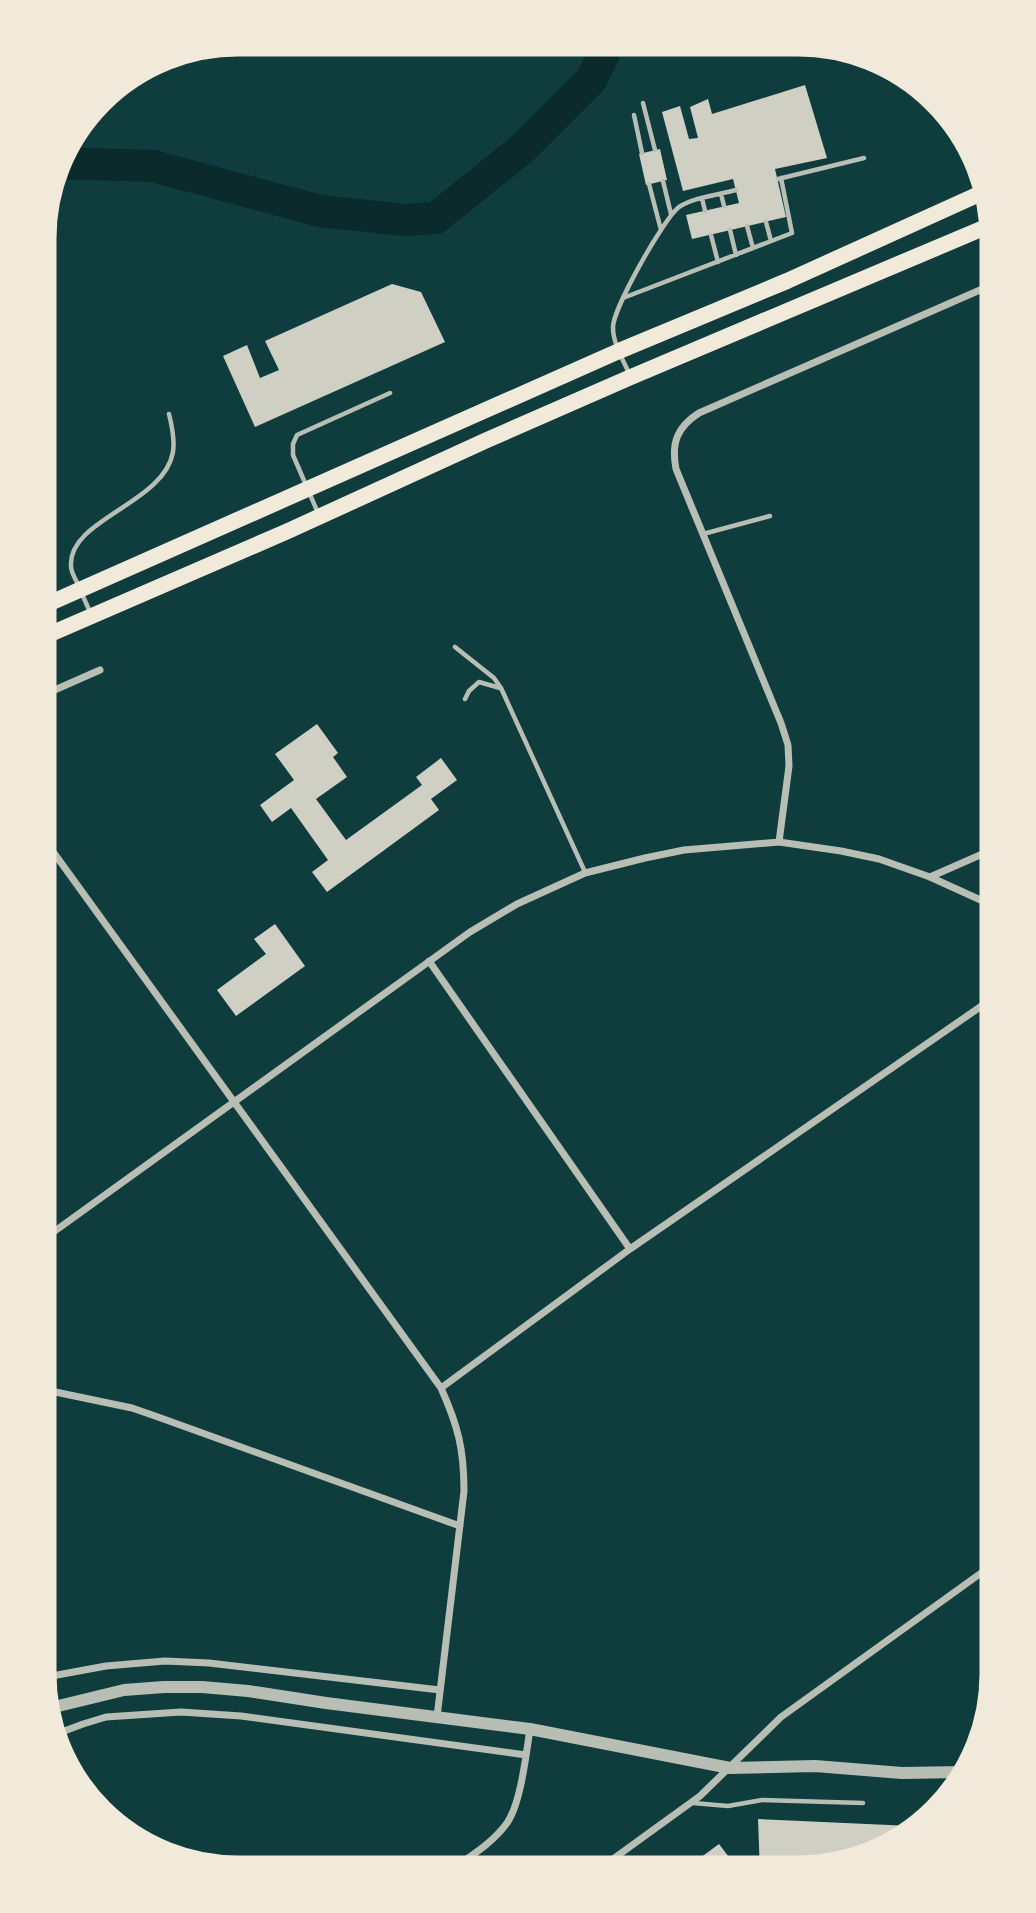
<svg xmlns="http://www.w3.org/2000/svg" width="1036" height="1913" font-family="Lato,sans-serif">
	<rect width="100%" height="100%" fill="#0f3d3e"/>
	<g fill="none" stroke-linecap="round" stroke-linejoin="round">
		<!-- river -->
		<path stroke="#0a2a2b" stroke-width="32" d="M57 163 153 166 320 211 405 220 436 218 523 148 591 80 609 43"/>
	</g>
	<!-- building -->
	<path fill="#cfcfc3" d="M805 85 827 158 775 169 786 217 692 239 686 215 739 203 733 179 683 191 662 112 680 106 689 139 698 138 690 107 708 99 712 114Z
		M660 149 667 180 646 185 639 154Z
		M392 284 421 292 445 342 255 427 223 356 247 345 260 378 279 370 265 341Z
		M317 724 338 753 333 757 347 777 316 799 346 840 422 785 416 777 441 758 457 780 431 799 439 810 327 892 312 872 328 860 291 808 272 822 260 805 294 780 275 754Z
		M275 924 305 966 236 1016 217 990 266 954 254 939Z
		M758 1819 911 1826 861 1862 797 1873H760Z
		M719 1844 741 1873 681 1872Z"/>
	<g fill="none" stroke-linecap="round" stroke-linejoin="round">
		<!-- service -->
		<path stroke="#b8beb3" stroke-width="4.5" d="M643 103 655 150
			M634 115 642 153
			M778 179 864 158
			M663 181 671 214
			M649 184 661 230
			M721 194 724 206
			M702 198 705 211
			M766 222 771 241
			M747 226 753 248
			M730 230 736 255
			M711 235 718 262
			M623 298 792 233 781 178
			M629 373C623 360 613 343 613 328 612 310 664 218 679 207 695 197 718 195 736 190
			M318 513 293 455V444L297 435 390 393
			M703 534 770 516
			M79 586C76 580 71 573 71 566 68 519 164 504 173 452 175 439 172 426 169 414
			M82 594 90 612
			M455 647 494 678 501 688 585 872
			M465 699 469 691 479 682 500 688
			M693 1803 728 1806 762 1800 863 1803"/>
		<!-- minor -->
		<path stroke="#b8beb3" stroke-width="7" d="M41 696 100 670
			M41 835 441 1388C458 1426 464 1449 464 1491L437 1717
			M779 842 789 766 788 745 781 723 676 469C671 443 677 427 699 413L996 283
			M930 877 996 848
			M429 961 630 1249
			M41 1241 470 932 517 904 585 873 645 858 684 850 779 842 841 851 879 859 930 877 996 907
			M441 1388 630 1249 996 996
			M41 1389 132 1408 158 1417 460 1526
			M41 1678 106 1666 165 1661 209 1663 440 1690
			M51 1736 83 1724 106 1717 181 1712 241 1716 526 1755
			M448 1872C469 1857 492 1844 507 1823 521 1803 526 1754 530 1729
			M595 1872 700 1796 781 1717 995 1563"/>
		<!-- tertiary -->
		<path stroke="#b8beb3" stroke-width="12" d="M46 1709 124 1690 164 1687H202L248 1691 326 1703 530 1729 730 1768 815 1766 902 1773 963 1772"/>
		<!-- trunk -->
		<path stroke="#f1e9da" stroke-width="16" d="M41 607 619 351 787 281 988 190
			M41 638 288 531 487 440 631 377 993 224"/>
	</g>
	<!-- crop -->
	<path d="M0 0H1036V1913H0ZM238 52H798A186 186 0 0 1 984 238V1674A186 186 0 0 1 798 1860H238A186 186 0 0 1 52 1674V238A186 186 0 0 1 238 52Z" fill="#f1e9da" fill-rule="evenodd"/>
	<path fill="none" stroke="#f1e9da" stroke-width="9" d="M238 52H798A186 186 0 0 1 984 238V1674A186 186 0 0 1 798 1860H238A186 186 0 0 1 52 1674V238A186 186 0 0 1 238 52Z"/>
</svg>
